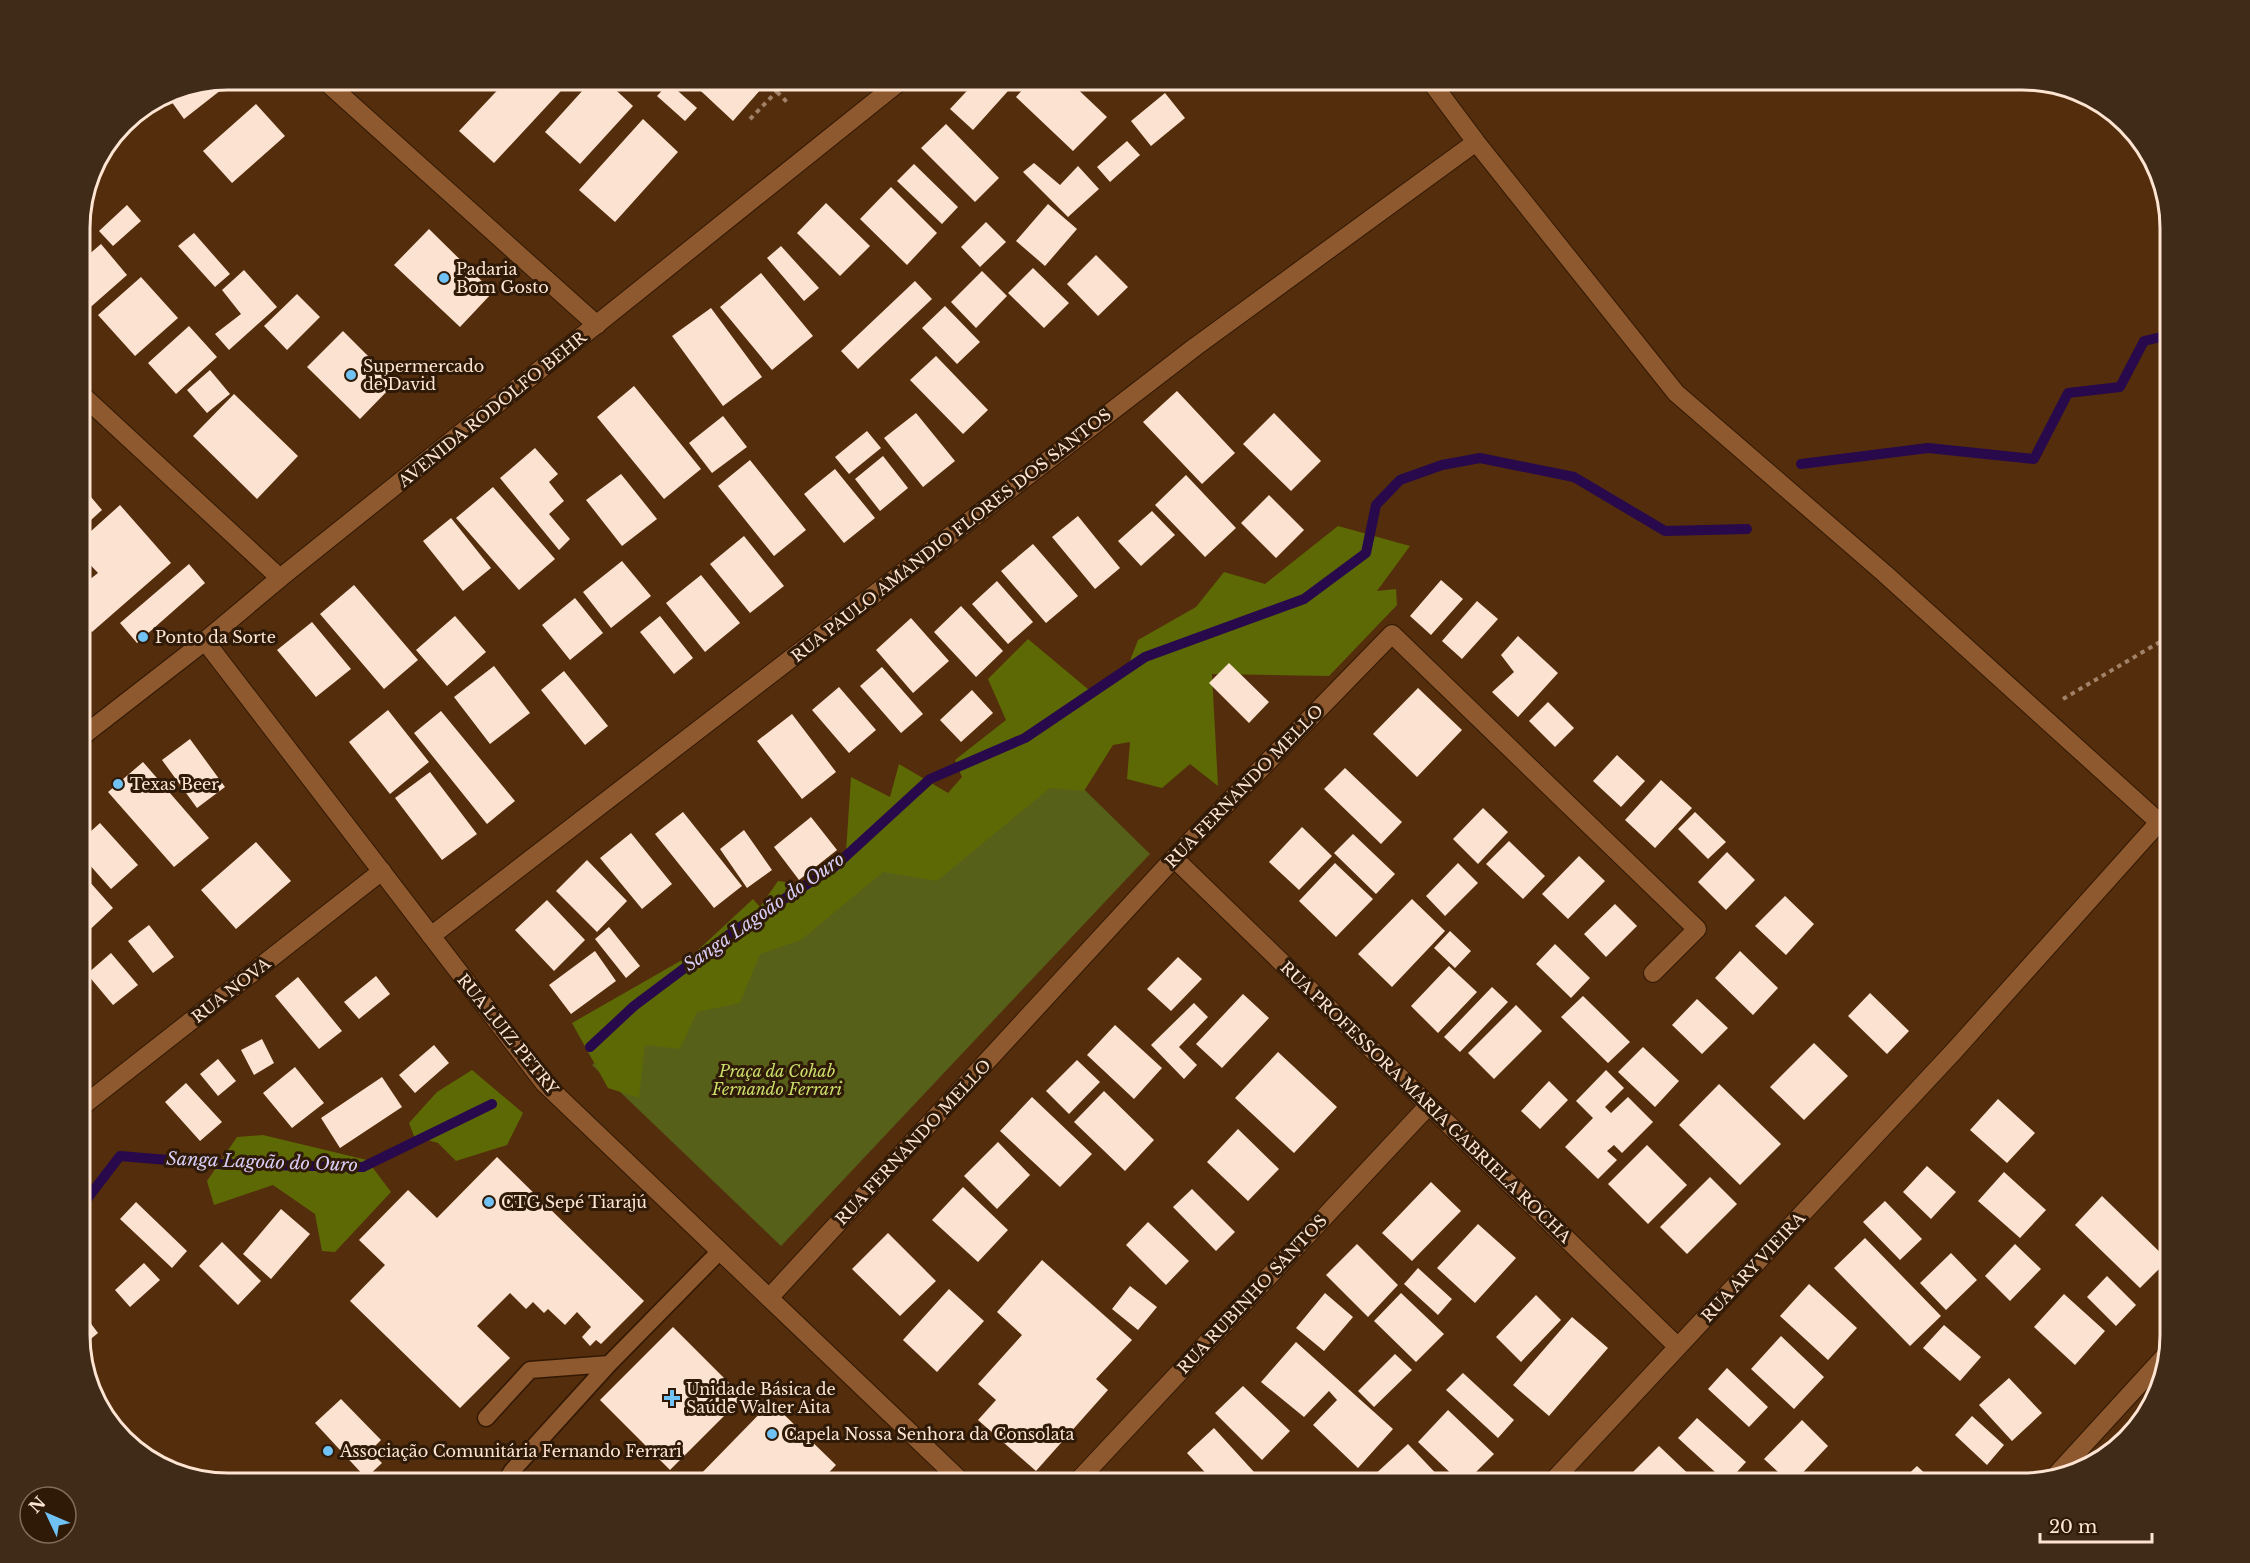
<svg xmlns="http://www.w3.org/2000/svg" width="2250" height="1563" font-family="'Libre Baskerville',serif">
	<rect width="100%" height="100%" fill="#542d0c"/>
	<!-- green -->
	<path fill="#566019" d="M1047 753 1150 854 781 1246 592 1065Z"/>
	<!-- forest -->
	<path fill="#5d6905" d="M1338 526 1410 546 1377 591 1396 589 1397 605 1329 676 1212 674 1218 786 1190 764 1162 788 1127 779 1130 742 1113 745 1084 791 1050 788 937 881 883 872 801 940 760 954 740 1003 697 1012 680 1049 645 1045 639 1098 608 1088 572 1023 696 952 753 899 760 907 778 881 808 885 846 852 851 777 890 797 899 764 948 793 962 777 955 760 1006 720 988 679 1028 639 1089 690 1125 674 1138 640 1196 607 1224 572 1265 584Z
		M472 1070 523 1113 507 1145 456 1161 438 1143 414 1136 409 1123 437 1092Z
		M263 1135 367 1160 391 1192 335 1252 322 1251 315 1214 273 1185 214 1205 207 1181 237 1137Z"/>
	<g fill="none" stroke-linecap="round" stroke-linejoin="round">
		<!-- stream -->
		<path stroke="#27094c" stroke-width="10" d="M1801 464 1928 448 2034 459 2068 393 2120 387 2144 341 2170 335
			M590 1047 634 1006 734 931 834 867 930 779 1025 738 1145 657 1304 599 1366 553 1376 505 1400 480 1442 465 1480 458 1574 477 1665 531 1747 529
			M80 1208 120 1156 215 1164 363 1167 492 1104"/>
	</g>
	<!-- building -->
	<path fill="#fbe2d1" d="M508 79H572L494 163 459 131Z
		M593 79H604L633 106 580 164 545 132Z
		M688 79H770L733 121Z
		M978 79H995L1008 91 973 130 950 109Z
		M1032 79H1067L1107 117 1073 151 1016 97Z
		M215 82 221 90 184 119 166 94 172 91Z
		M669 83 697 108 685 121 657 96Z
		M1165 93 1185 118 1151 146 1131 121Z
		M256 104 285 136 232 183 203 151Z
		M643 119 678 152 615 222 579 190Z
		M946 124 999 178 975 202 921 148Z
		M1127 141 1140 155 1110 182 1097 167Z
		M1034 163 1060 185 1078 166 1099 189 1068 217 1023 172Z
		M914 164 958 207 942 224 897 181Z
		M891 187 937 233 907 265 860 219Z
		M826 203 870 246 840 276 797 233Z
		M1048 204 1077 229 1045 266 1016 241Z
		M127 205 141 221 113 246 99 231Z
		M986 222 1006 242 980 267 961 247Z
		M429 229 493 292 460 327 394 265Z
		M194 233 230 274 215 287 178 246Z
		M101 244 127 275 85 312 80 306V262Z
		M781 246 819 288 804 301 767 258Z
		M1096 255 1128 287 1098 316 1067 284Z
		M1033 268 1069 303 1044 328 1008 293Z
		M244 270 277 307 229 350 215 334 241 314 222 290Z
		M982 271 1007 296 976 328 951 302Z
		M761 273 813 336 772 370 720 307Z
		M141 277 178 318 135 356 98 315Z
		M915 281 932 299 858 369 841 351Z
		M297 294 320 317 287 350 264 326Z
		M945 306 980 342 957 364 922 328Z
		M711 308 762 377 723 406 672 336Z
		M189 326 217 357 176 394 148 363Z
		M343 331 395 383 360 419 307 367Z
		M936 356 988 410 963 434 910 380Z
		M210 370 230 394 207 413 187 390Z
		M634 386 701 469 664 499 597 417Z
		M1177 391 1235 453 1202 484 1143 422Z
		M234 394 298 456 257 499 193 436Z
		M916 413 955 461 923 487 884 438Z
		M1274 413 1321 461 1291 491 1243 444Z
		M723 416 747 447 712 473 689 443Z
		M867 431 881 448 849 474 835 457Z
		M535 448 558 474 549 482 564 501 549 514 570 539 559 550 500 478Z
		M883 456 908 488 880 511 855 479Z
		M750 460 806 530 774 556 718 486Z
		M835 469 875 518 844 543 804 494Z
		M621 474 657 519 622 546 586 500Z
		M1186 475 1236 528 1205 557 1155 505Z
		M80 484 102 510 80 530Z
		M493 487 555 559 519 590 456 518Z
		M1269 495 1304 530 1276 558 1241 523Z
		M120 505 171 563 92 632 80 618V587L98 573 80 554V541Z
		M1152 511 1175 535 1141 566 1118 541Z
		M1078 516 1120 568 1095 589 1052 537Z
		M451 518 491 568 463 591 423 541Z
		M744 536 784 586 750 613 710 564Z
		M1033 544 1078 596 1046 623 1001 571Z
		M622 561 651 596 611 628 583 592Z
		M189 564 205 583 137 643 120 623Z
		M701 575 740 623 705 652 666 603Z
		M1441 580 1463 599 1431 635 1410 616Z
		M997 581 1033 622 1008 644 972 604Z
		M354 585 418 660 384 689 320 614Z
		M575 598 603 633 570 660 542 625Z
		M1477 601 1498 619 1462 659 1442 641Z
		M961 606 1003 651 976 677 934 632Z
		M455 616 486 652 447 686 416 650Z
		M660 616 693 658 674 674 640 632Z
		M911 618 949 661 913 693 876 650Z
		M312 622 351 669 316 697 277 650Z
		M1518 636 1558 673 1518 717 1492 692 1514 672 1501 655Z
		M1229 663 1269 702 1249 723 1209 683Z
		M494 666 530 713 490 744 454 697Z
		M882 667 923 714 901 733 860 686Z
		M564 671 608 726 585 745 541 690Z
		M839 687 876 730 849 753 812 710Z
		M1418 688 1462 730 1417 777 1373 734Z
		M972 690 993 713 961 742 940 720Z
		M1548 702 1574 728 1555 747 1529 721Z
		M388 710 429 762 390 794 349 742Z
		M441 711 515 801 487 824 414 733Z
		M792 714 836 772 802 799 757 741Z
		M190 739 225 787 197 808 162 760Z
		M1617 755 1645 781 1621 807 1593 781Z
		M143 762 209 838 174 867 108 792Z
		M1345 768 1402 822 1381 844 1324 789Z
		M430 772 477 834 442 860 395 798Z
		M1661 780 1692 808 1655 848 1625 820Z
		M1483 808 1508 832 1478 864 1453 839Z
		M683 812 742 886 714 908 655 834Z
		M1695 812 1726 842 1708 859 1678 829Z
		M811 817 837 850 799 880 774 847Z
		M100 823 138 865 111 889 80 854V841Z
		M1302 827 1332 856 1299 890 1269 862Z
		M744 830 772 870 747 888 720 849Z
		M631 833 672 884 642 909 600 858Z
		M1353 834 1395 874 1376 894 1334 853Z
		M1509 841 1545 876 1523 899 1486 864Z
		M256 842 291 881 236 929 201 890Z
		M1727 852 1755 880 1726 910 1698 882Z
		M1579 856 1605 881 1568 919 1542 894Z
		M587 860 627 901 597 932 556 891Z
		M1335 863 1373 899 1336 937 1299 901Z
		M1458 863 1478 883 1445 916 1426 896Z
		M80 871 113 908 82 937 80 935Z
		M1785 896 1814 924 1786 955 1755 926Z
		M1412 899 1445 931 1392 987 1358 954Z
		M547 900 585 940 554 971 515 930Z
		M1615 904 1637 926 1606 957 1584 934Z
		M149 925 174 957 153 973 128 941Z
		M609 927 640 966 626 978 595 939Z
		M1450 931 1471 951 1455 968 1434 948Z
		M1555 944 1590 978 1571 998 1536 964Z
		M80 950 89 961 80 969Z
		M595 951 616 981 571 1014 549 985Z
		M1740 951 1778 988 1753 1015 1715 978Z
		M111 953 138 985 113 1005 87 974Z
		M1178 957 1202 979 1171 1011 1147 989Z
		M1449 966 1477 992 1438 1033 1411 1006Z
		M376 976 390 994 359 1019 344 1002Z
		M298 977 342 1031 319 1049 275 996Z
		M1492 987 1508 1002 1460 1052 1444 1037Z
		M1870 993 1909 1031 1887 1054 1848 1016Z
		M1243 994 1269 1018 1222 1068 1196 1044Z
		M1583 996 1630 1042 1608 1063 1561 1017Z
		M1697 999 1728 1028 1702 1054 1672 1025Z
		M1194 1003 1208 1017 1179 1047 1197 1065 1184 1079 1151 1045Z
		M1516 1005 1542 1031 1494 1079 1468 1053Z
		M1115 1025 1162 1068 1134 1099 1087 1055Z
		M262 1039 274 1063 254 1075 241 1050Z
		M1814 1043 1848 1076 1804 1120 1770 1087Z
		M434 1045 449 1063 415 1093 399 1075Z
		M1643 1047 1679 1081 1655 1107 1618 1072Z
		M1278 1052 1337 1107 1294 1153 1235 1098Z
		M218 1059 236 1081 218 1096 200 1074Z
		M1077 1060 1100 1082 1069 1114 1046 1091Z
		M295 1067 324 1103 292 1128 263 1093Z
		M1606 1070 1624 1088 1605 1107 1611 1113 1628 1097 1653 1122 1622 1153 1614 1145 1607 1151 1617 1160 1598 1179 1565 1147 1593 1118 1576 1101Z
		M382 1077 402 1107 340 1148 321 1118Z
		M1549 1081 1568 1100 1540 1129 1521 1111Z
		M186 1083 222 1122 200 1141 165 1102Z
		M1719 1084 1781 1144 1740 1185 1679 1125Z
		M1104 1091 1154 1140 1125 1171 1074 1122Z
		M1032 1097 1092 1154 1060 1187 1000 1131Z
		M1998 1099 2035 1133 2007 1163 1970 1130Z
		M1238 1129 1279 1169 1248 1201 1207 1162Z
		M998 1142 1030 1175 997 1209 964 1176Z
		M1647 1145 1687 1185 1648 1224 1608 1184Z
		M497 1157 644 1301 601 1344 596 1340 590 1346 582 1337 591 1327 577 1312 565 1325 548 1309 544 1313 533 1302 526 1309 510 1293 477 1326 510 1358 460 1408 350 1301 385 1265 359 1240 408 1190 437 1218Z
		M1927 1166 1956 1192 1931 1219 1903 1192Z
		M2004 1172 2046 1210 2020 1238 1978 1201Z
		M1710 1177 1737 1204 1687 1254 1660 1227Z
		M1431 1182 1461 1211 1412 1261 1382 1233Z
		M963 1187 1008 1230 978 1262 932 1220Z
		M1192 1189 1235 1232 1216 1251 1173 1207Z
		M2102 1196 2168 1260 2140 1288 2075 1225Z
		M1885 1201 1922 1239 1900 1260 1863 1222Z
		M136 1202 187 1251 172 1268 120 1219Z
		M281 1209 310 1234 271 1279 243 1254Z
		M1148 1222 1189 1261 1166 1285 1126 1245Z
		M1478 1224 1516 1258 1475 1303 1437 1268Z
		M888 1233 936 1281 900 1316 852 1269Z
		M1865 1238 1941 1316 1910 1346 1834 1268Z
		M222 1242 261 1281 238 1305 199 1266Z
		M1357 1244 1398 1285 1368 1317 1326 1275Z
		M2015 1244 2041 1269 2010 1301 1985 1276Z
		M1951 1253 1977 1280 1946 1310 1920 1283Z
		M1042 1260 1132 1340 1096 1379 1108 1390 1036 1471 978 1420 996 1400 978 1384 1022 1335 997 1312Z
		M144 1263 160 1280 130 1307 115 1290Z
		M1418 1268 1452 1299 1438 1315 1404 1284Z
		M2107 1276 2136 1305 2116 1326 2087 1297Z
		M1809 1284 1857 1328 1828 1360 1780 1316Z
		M1130 1286 1157 1307 1138 1330 1112 1309Z
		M949 1289 984 1321 937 1372 903 1340Z
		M1325 1293 1353 1317 1324 1351 1296 1328Z
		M1401 1293 1444 1334 1416 1362 1374 1321Z
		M2064 1294 2105 1331 2075 1365 2034 1327Z
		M1536 1295 1561 1320 1521 1362 1496 1337Z
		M80 1309 98 1333 81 1347 80 1344Z
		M1572 1317 1608 1348 1549 1416 1513 1385Z
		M1944 1325 1981 1357 1960 1381 1923 1348Z
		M673 1327 743 1397 670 1470 600 1400Z
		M1781 1336 1824 1377 1794 1409 1751 1369Z
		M1296 1342 1393 1429 1358 1468 1313 1425 1337 1400 1329 1391 1304 1417 1261 1382Z
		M1395 1354 1412 1370 1374 1407 1358 1391Z
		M1727 1368 1768 1407 1749 1427 1708 1389Z
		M1463 1373 1514 1420 1498 1438 1446 1390Z
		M2009 1378 2042 1413 2012 1441 1979 1405Z
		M1243 1386 1290 1431 1262 1460 1215 1413Z
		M341 1399 381 1440 370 1451 382 1463 366 1478 315 1423Z
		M771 1402 836 1465 819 1483H692Z
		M1448 1410 1494 1454 1465 1483H1461L1418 1442Z
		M1972 1416 2004 1445 1987 1465 1955 1435Z
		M1697 1418 1746 1462 1727 1483 1678 1438Z
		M1802 1420 1828 1446 1793 1483H1790L1764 1459Z
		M1214 1428 1254 1472 1241 1483H1215L1187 1453Z
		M1408 1444 1445 1483H1378L1372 1477Z
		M1659 1446 1698 1483H1640L1630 1475Z
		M1917 1466 1935 1483H1899Z"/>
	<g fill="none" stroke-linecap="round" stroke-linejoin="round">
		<!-- lane casing -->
		<g stroke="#321803" stroke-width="19">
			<path id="lane" d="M486 1418 530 1370 609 1364
				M505 1483 512 1471 609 1364 720 1251"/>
		</g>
		<!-- street casing -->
		<g stroke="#321803" stroke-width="20">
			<path id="street" d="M323 79 597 325
				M1429 79 1476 142 1676 393 1884 573 2170 832
				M80 393 280 578
				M1174 858 1678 1347
				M431 936 1195 347 1476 142
				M80 1108 382 871
				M769 1298 1174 858 1392 634 1697 929 1653 973
				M2056 1475 2164 1357
				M1076 1483 1429 1105
				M1551 1483 1955 1050 2170 810"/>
		</g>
		<!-- secondary casing -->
		<g stroke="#321803" stroke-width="20">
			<path id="secondary" d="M205 641 544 1083 963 1483
				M80 738 205 641 280 578 903 79"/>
		</g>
		<!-- path -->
		<path stroke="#a18167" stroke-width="4" stroke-dasharray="4.5 4.5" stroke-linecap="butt" d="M777 92 789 104
			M750 119 789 79
			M2063 699 2170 636"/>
		<!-- lane -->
		<use href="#lane" stroke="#8e592f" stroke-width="16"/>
		<!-- street -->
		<use href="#street" stroke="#8e592f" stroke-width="18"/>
		<!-- secondary -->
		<use href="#secondary" stroke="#8e592f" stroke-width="18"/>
	</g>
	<!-- markers -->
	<g fill="#70c2f4" stroke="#2f1a08" stroke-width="2">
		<circle cx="444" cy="278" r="6"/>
		<circle cx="351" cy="375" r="6"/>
		<circle cx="143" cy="637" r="6"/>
		<circle cx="118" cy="784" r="6"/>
		<circle cx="489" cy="1202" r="6"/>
		<path d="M669 1389h6v6h6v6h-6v6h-6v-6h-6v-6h6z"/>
		<circle cx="772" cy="1434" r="6"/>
		<circle cx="328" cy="1451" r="6"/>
	</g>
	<g text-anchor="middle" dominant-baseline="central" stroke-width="6" stroke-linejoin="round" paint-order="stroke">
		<!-- poi labels -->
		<g font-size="16" fill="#fee5d3" stroke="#2f1a08" text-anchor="start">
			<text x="456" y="269">Padaria<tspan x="456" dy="18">Bom Gosto</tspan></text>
			<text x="363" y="366">Supermercado<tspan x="363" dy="18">de David</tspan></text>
			<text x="155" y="637">Ponto da Sorte</text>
			<text x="130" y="784">Texas Beer</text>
			<text x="501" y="1202">CTG Sepé Tiarajú</text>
			<text x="686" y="1389">Unidade Básica de<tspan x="686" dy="18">Saúde Walter Aita</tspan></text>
			<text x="784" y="1434">Capela Nossa Senhora da Consolata</text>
			<text x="340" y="1451">Associação Comunitária Fernando Ferrari</text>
		</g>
		<!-- street labels -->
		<g font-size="16" fill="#fee5d3" stroke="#2f1a08">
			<text transform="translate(492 409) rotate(-39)">AVENIDA RODOLFO BEHR</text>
			<text transform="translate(951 535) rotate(-38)">RUA PAULO AMANDIO FLORES DOS SANTOS</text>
			<text transform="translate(1244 786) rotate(-46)">RUA FERNANDO MELLO</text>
			<text transform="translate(231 990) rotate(-38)">RUA NOVA</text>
			<text transform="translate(508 1034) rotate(51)">RUA LUIZ PETRY</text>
			<text transform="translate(1426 1102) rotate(44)">RUA PROFESSORA MARIA GABRIELA ROCHA</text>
			<text transform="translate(913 1142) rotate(-47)">RUA FERNANDO MELLO</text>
			<text transform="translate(1753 1267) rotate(-47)">RUA ARY VIEIRA</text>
			<text transform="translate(1252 1294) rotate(-47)">RUA RUBINHO SANTOS</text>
		</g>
		<!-- park labels -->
		<g font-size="16" font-style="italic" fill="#cbdf6b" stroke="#2f1a08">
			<text x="777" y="1071">Praça da Cohab<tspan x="777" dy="18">Fernando Ferrari</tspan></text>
		</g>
		<!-- water labels -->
		<g font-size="18" font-style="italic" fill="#d8cdf6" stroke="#2f1a08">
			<text transform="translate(764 912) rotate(-35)">Sanga Lagoão do Ouro</text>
			<text transform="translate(262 1162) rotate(2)">Sanga Lagoão do Ouro</text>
		</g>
	</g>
	<!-- crop -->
	<path d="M0 0H2250V1563H0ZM228 90H2022A138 138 0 0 1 2160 228V1335A138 138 0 0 1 2022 1473H228A138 138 0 0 1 90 1335V228A138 138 0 0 1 228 90Z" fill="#402a18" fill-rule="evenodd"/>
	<path fill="none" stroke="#fee5d3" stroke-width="3" d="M228 90H2022A138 138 0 0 1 2160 228V1335A138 138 0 0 1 2022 1473H228A138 138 0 0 1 90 1335V228A138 138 0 0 1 228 90Z"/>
	<!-- north arrow -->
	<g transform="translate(48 1515) rotate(314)"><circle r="28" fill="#2f1a08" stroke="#826b59" stroke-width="1.5"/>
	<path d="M0-4.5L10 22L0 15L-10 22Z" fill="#70c2f4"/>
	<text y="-9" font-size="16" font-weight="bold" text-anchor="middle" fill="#fee5d3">N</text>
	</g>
	<!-- scale -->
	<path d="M2040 1533v9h112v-9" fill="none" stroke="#fee5d3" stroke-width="3"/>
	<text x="2049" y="1533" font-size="18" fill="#fee5d3" stroke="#2f1a08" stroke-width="4.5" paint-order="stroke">20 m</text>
</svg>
